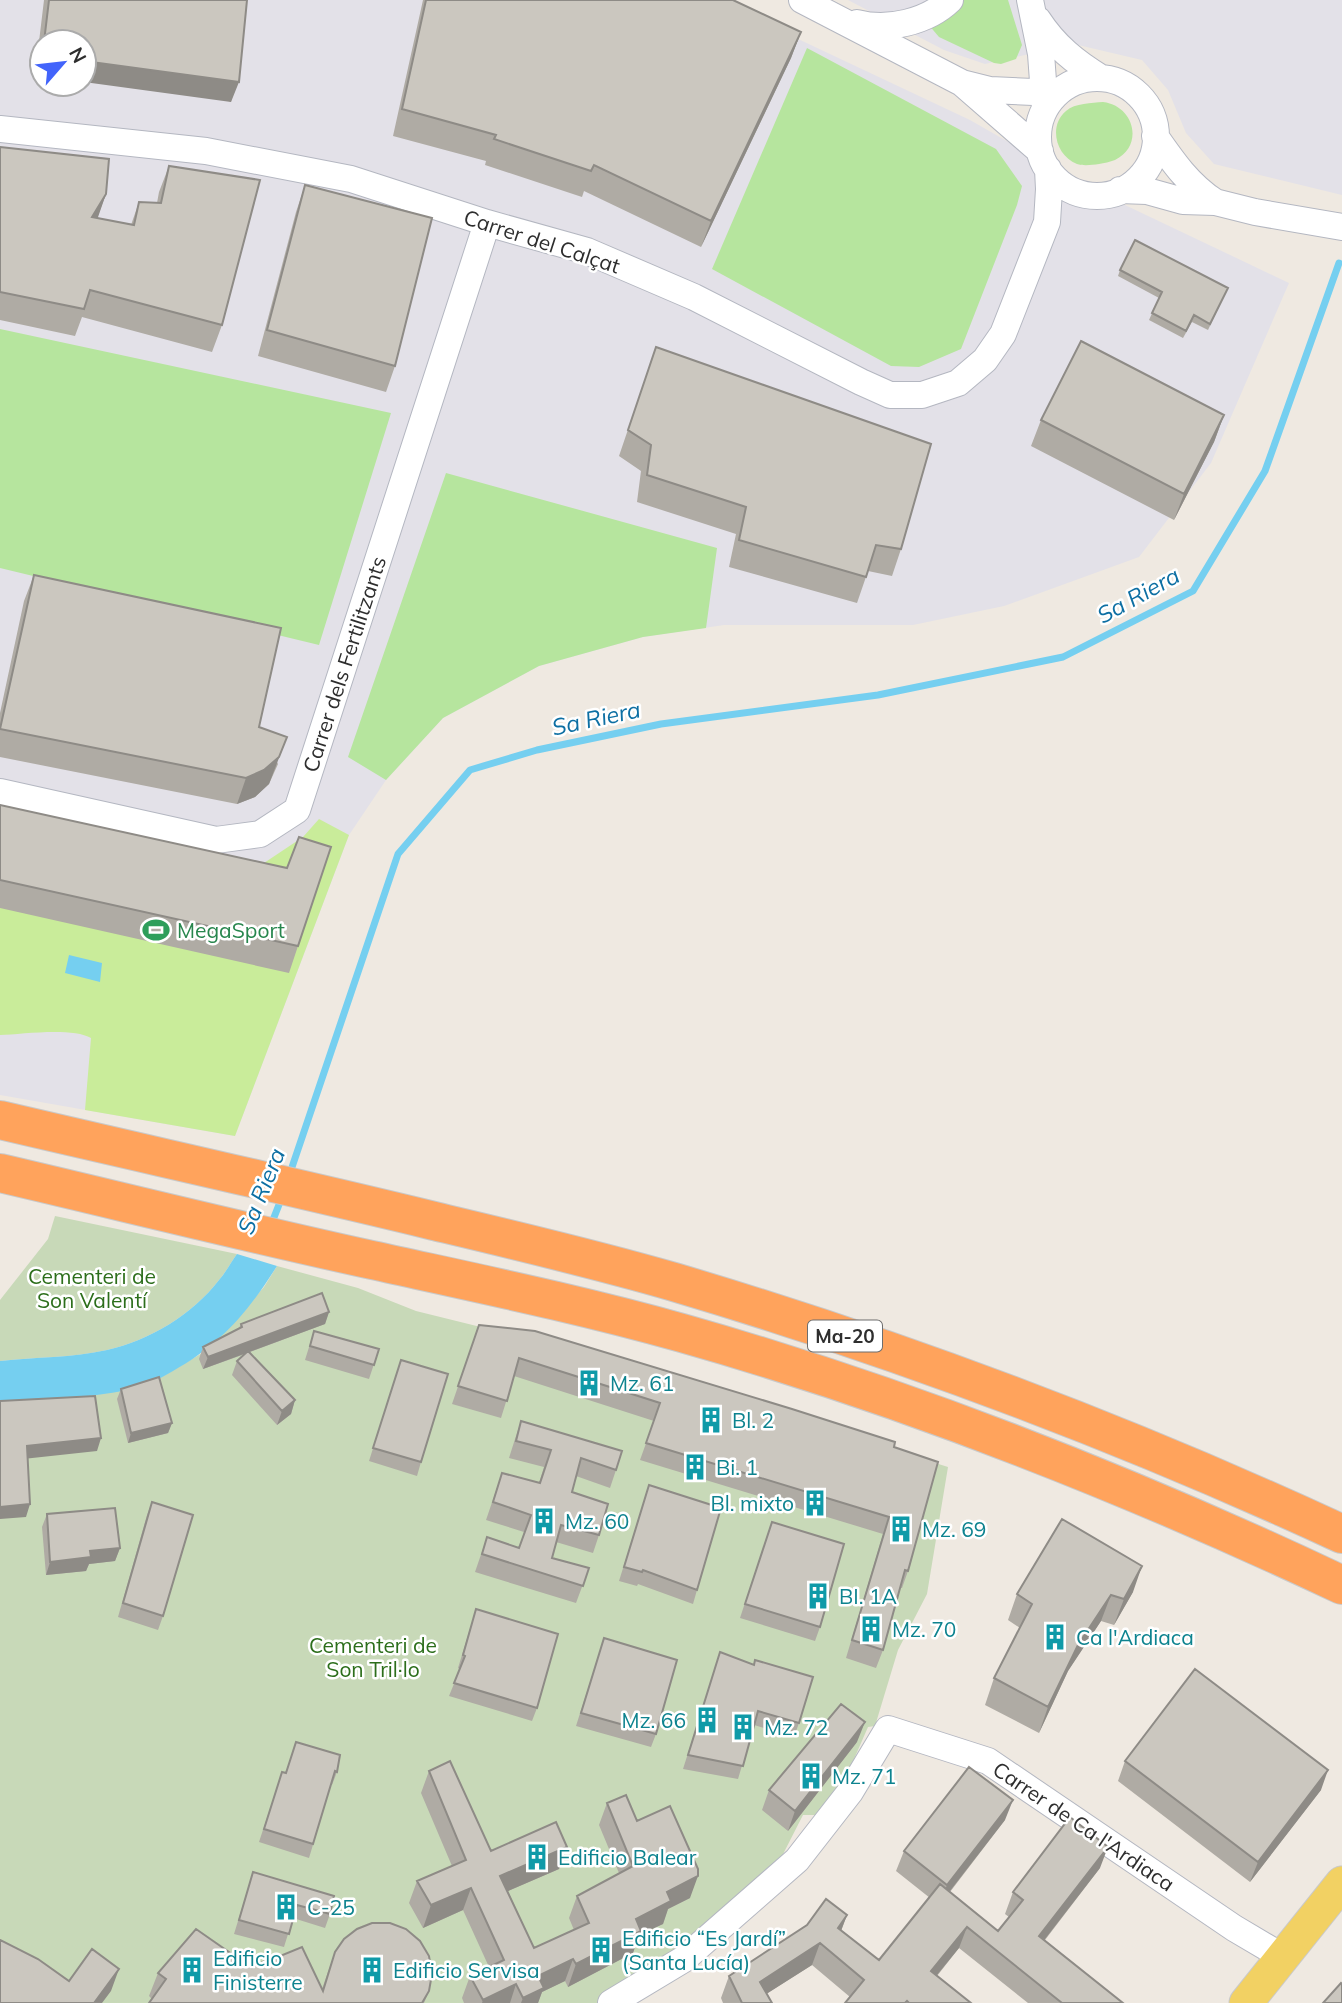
<svg xmlns="http://www.w3.org/2000/svg" width="1342" height="2003" font-family="Mulish,sans-serif">
	<rect width="100%" height="100%" fill="#efe9e1"/>
	<!-- industrial -->
	<path fill="#e3e1e8" fill-rule="evenodd" d="M0 0H715L970 120 1085 186 1289 283 1211 463 1139 557 1004 606 913 625H724L643 637 539 666 443 718 386 780 349 835 235 1136 0 1095ZM42 42H84V84H42Z
		M848 0H1342V195L1214 164 1186 133 1168 90 1142 60 1074 44 985 64 944 50Z"/>
	<!-- green -->
	<path fill="#b6e59e" d="M958 0H1008L1022 45 1016 59 1001 64 994 63 939 37 928 24Z
		M807 48 996 149 1022 186 1017 205 961 349 919 367 891 366 712 269Z
		M1103 102C1135 106 1144 146 1115 160 1110 162 1104 163 1099 164 1092 165 1083 166 1077 164 1056 156 1048 126 1066 111 1075 103 1092 103 1103 102Z
		M0 329 391 413 319 645 0 568Z
		M446 473 717 548 706 628 643 637 539 666 443 718 386 780 348 757Z"/>
	<!-- cemetery -->
	<path fill="#c8d9b8" d="M55 1216 237 1254C231 1262 226 1272 219 1280 193 1314 149 1341 107 1350 73 1358 35 1357 0 1361V1300L48 1239Z
		M277 1266 358 1288 416 1311 589 1354 948 1467 927 1594 898 1650 875 1726 868 1727 841 1789 825 1815H803L779 1862 680 1951 597 2003H0V1405L158 1379 209 1349 264 1287Z"/>
	<!-- pitch -->
	<path fill="#c9ec9a" d="M319 819 349 835 235 1136 85 1110 91 1038C73 1027 22 1034 0 1035V820L258 867 303 837Z"/>
	<!-- water -->
	<path fill="#75cff0" d="M69 955 102 963 100 982 65 973Z
		M237 1254 277 1266C248 1312 221 1344 173 1371 159 1379 144 1387 128 1390 87 1398 42 1400 0 1405V1361C35 1357 72 1358 107 1350 149 1341 193 1314 219 1280 226 1272 231 1262 237 1254Z"/>
	<g fill="none" stroke-linecap="round" stroke-linejoin="round">
		<!-- stream -->
		<path stroke="#75cff0" stroke-width="7" d="M289 1176 398 854 470 770 537 750 661 724 878 695 1063 657 1193 591 1265 471 1339 263
			M271 1225 282 1197"/>
		<!-- minor casing -->
		<g stroke="#b4b7c1" stroke-width="28">
			<path id="minor" d="M802 0 962 83 990 90 1056 93
				M1030 0 1041 54 1045 108
				M1038 20C1055 46 1075 62 1101 78
				M857 23C888 31 927 22 950 0
				M1038 137a59 59 0 1 1 118 0a59 59 0 1 1-118 0Z
				M963 84 1040 151
				M0 129 206 151 351 179 487 223 587 251 694 297 861 382 890 395H922L958 383 985 360 1003 334 1047 222 1049 189 1048 169
				M1155 136C1173 162 1189 185 1215 202
				M1120 190 1147 191 1183 201 1215 202 1255 212 1342 227
				M0 792 216 840 260 834 297 810 487 223
				M611 2003 684 1959 797 1860 850 1792 888 1729 988 1761 1234 1928 1283 1957"/>
		</g>
		<!-- major casing -->
		<g stroke="#c9c9c9" stroke-width="35">
			<path id="major" d="M1246 2003 1342 1883"/>
		</g>
		<!-- highway casing -->
		<g stroke="#c9c9c9" stroke-width="40">
			<path id="highway" d="M0 1120C145 1154 290 1186 434 1221 514 1240 595 1259 674 1282 903 1350 1126 1434 1342 1534
				M0 1173C124 1202 248 1233 372 1260 476 1283 579 1304 682 1333 908 1397 1130 1485 1342 1585"/>
		</g>
		<!-- minor -->
		<use href="#minor" stroke="#fff" stroke-width="26"/>
		<!-- major -->
		<use href="#major" stroke="#f2d163" stroke-width="33"/>
		<!-- highway -->
		<use href="#highway" stroke="#ffa35c" stroke-width="38"/>
	</g>
	<!-- wall -->
	<path fill="#afaba4" d="M44 0H247L231 102 84 42H42V76L35 75Z
		M423 0H733L801 32 791 58 701 247 584 191 582 197 485 165 486 161 393 136Z
		M0 147 106 194 97 218 131 225 139 202 157 203 159 192 169 166 222 325 212 352 82 317 75 336 0 320Z
		M305 185 395 366 386 392 258 356 296 212Z
		M1120 270 1228 288 1208 330 1192 322 1183 338 1149 320 1159 298 1118 276Z
		M656 347 901 549 892 576 868 571 857 603 729 567 736 534 637 502 641 471 619 456Z
		M1224 415 1214 442 1174 520 1031 446 1041 420Z
		M34 575 259 727 278 764 269 784 255 797 237 804 0 757V713L24 601Z
		M0 805 298 946 289 973 0 908Z
		M329 1312 325 1324 250 1352 295 1400 291 1414 277 1425 232 1375 237 1361 245 1354 203 1369 199 1359 203 1347 239 1328 241 1324Z
		M479 1325 894 1447 908 1571 902 1588H900L883 1650 876 1668 846 1658 883 1534 640 1460 654 1421 514 1376 501 1418 452 1404Z
		M314 1331 379 1349 369 1379 305 1360Z
		M401 1360 421 1462 417 1476 369 1461Z
		M121 1389 172 1423 168 1433 128 1443 117 1399Z
		M521 1421 616 1470 610 1488 576 1476 572 1492 599 1535 593 1553 556 1542 552 1558 589 1568 576 1603 475 1572 487 1537 519 1548 524 1532 486 1520 502 1473 539 1483 544 1467 509 1458 515 1439Z
		M649 1485 697 1590 693 1604 638 1584 637 1586 619 1581Z
		M152 1502 163 1616 158 1630 118 1617 147 1515Z
		M47 1514 120 1548 115 1561 89 1564 86 1571 46 1575 42 1527Z
		M767 1536 820 1627 815 1641 740 1618Z
		M1133 1592 1114 1625 1101 1621 1068 1671 1039 1733 985 1705 994 1678 1020 1628 1008 1620 1017 1594Z
		M476 1609 537 1708 532 1721 449 1696 460 1669 458 1668Z
		M604 1638 656 1734 651 1747 576 1726Z
		M720 1652 799 1723 794 1737 754 1725 738 1779 683 1769Z
		M296 1742 337 1772 332 1785H331L309 1858 259 1842 282 1772 286 1773Z
		M857 1742 788 1831 762 1810 769 1790Z
		M1125 1761 1321 1790 1250 1882 1118 1781Z
		M429 1771 491 1851 567 1847 559 1869 508 1891 534 1948 574 1930 569 1918 577 1896 619 1873 599 1825 607 1803 637 1821 690 1898 668 1909 663 1924 639 1935 633 1953 568 1987 565 1981 542 1992 538 2003H464L462 1998 470 1976 489 1967 463 1910 423 1928 409 1903 417 1881 452 1866 421 1793Z
		M1005 1820 950 1892 998 1931 1009 1917 1005 1914 1013 1892 1100 1868 1045 1940 1123 2003H1028L959 1948 937 1976 971 2003H845L850 1997 812 1965 766 1994 772 2003H723L721 1998 729 1976 847 1915 841 1931 879 1960 930 1898 896 1871 904 1851Z
		M253 1872 330 1914 325 1928 293 1918 284 1947 234 1934Z
		M335 1952 429 1991 424 2003H149L152 1999 149 1996 158 1973 252 1968 273 1959 322 1989Z"/>
	<!-- shaded-wall -->
	<path fill="#8e8b86" d="M801 32 791 58 701 247 711 221Z
		M42 57V76L35 75Z
		M84 61 239 82 231 102 84 82Z
		M106 194 97 220 92 217Z
		M1224 415 1214 442 1174 520 1184 494Z
		M287 737 269 784 255 797 237 804 246 778Z
		M329 1312 325 1324 203 1369 208 1357Z
		M295 1400 291 1414 277 1425 282 1411Z
		M172 1423 168 1433 128 1443 131 1433Z
		M101 1438 97 1451 23 1459 27 1446Z
		M30 1504 26 1517 0 1519V1507Z
		M120 1548 115 1561 89 1564 86 1571 46 1575 50 1562 90 1551Z
		M1142 1566 1133 1592 1114 1625 1124 1599Z
		M1111 1595 1101 1621 1068 1671 1039 1733 1048 1707 1078 1645Z
		M865 1722 857 1742 788 1831 795 1811Z
		M1328 1770 1321 1790 1250 1882 1258 1862Z
		M1013 1800 1005 1820 939 1905 947 1885Z
		M567 1847 559 1869 492 1898 500 1876Z
		M1108 1847 1100 1868 1031 1957 1039 1936Z
		M698 1876 690 1898 668 1909 663 1924 639 1935 633 1953 568 1987 576 1964 636 1919 667 1892Z
		M471 1888 463 1910 423 1928 431 1905Z
		M847 1915 839 1936 838 1928Z
		M967 1927 959 1948 923 1992 931 1971Z
		M820 1943 812 1965 752 2003 760 1982Z
		M573 1959 565 1981 542 1992 538 2003H521L523 1998 538 1976Z
		M119 1969 111 1991 102 2003H94Z
		M516 1984 510 2003H482L483 2000Z"/>
	<!-- building -->
	<path fill="#cbc7bf" stroke="#8e8b86" stroke-width="2" d="M49 0H247L239 82 84 61V42H44Z
		M426 0H733L801 32 711 221 594 165 591 171 494 139 496 135 402 109Z
		M0 147 109 159 106 194 92 217 134 225 139 202 161 203 169 166 260 180 222 325 90 290 84 309 0 292Z
		M305 185 432 218 395 366 267 330Z
		M1135 240 1228 288 1210 324 1194 315 1186 331 1152 313 1162 292 1120 270Z
		M1081 341 1224 415 1184 494 1041 420Z
		M656 347 931 444 901 549 876 545 866 577 739 540 746 507 647 475 651 445 628 430Z
		M34 575 281 628 259 727 287 737 279 757 264 770 246 778 0 729Z
		M0 805 287 868 299 837 331 847 298 946 0 880Z
		M322 1293 329 1312 208 1357 203 1347 242 1327 241 1324Z
		M479 1325 535 1331 792 1409 895 1442 894 1447 938 1462 908 1571 905 1570 883 1650 852 1640 889 1517 646 1443 660 1403 519 1358 507 1401 458 1386Z
		M314 1331 379 1349 374 1365 310 1346Z
		M248 1351 295 1400 282 1411 237 1361Z
		M401 1360 448 1374 421 1462 373 1448Z
		M159 1377 172 1423 131 1433 121 1389Z
		M95 1396 101 1438 27 1446 30 1504 0 1507V1401Z
		M521 1421 622 1451 616 1470 581 1458 572 1492 608 1504 599 1535 561 1525 552 1558 589 1568 583 1586 482 1554 487 1537 519 1548 531 1515 493 1502 502 1473 540 1483 551 1450 516 1441Z
		M649 1485 721 1508 697 1590 643 1570 642 1572 624 1567Z
		M152 1502 193 1515 163 1616 123 1603Z
		M115 1508 120 1548 90 1551 91 1557 50 1562 47 1514Z
		M1062 1519 1142 1566 1124 1599 1111 1595 1078 1645 1048 1707 994 1678 1032 1604 1017 1594Z
		M772 1522 844 1544 820 1627 745 1604Z
		M476 1609 558 1634 537 1708 454 1683 465 1656 463 1655Z
		M604 1638 677 1660 656 1734 581 1713Z
		M720 1652 754 1665 755 1660 813 1677 799 1723 758 1711 743 1766 688 1755Z
		M1195 1669 1328 1770 1258 1862 1125 1761Z
		M841 1704 865 1722 795 1811 769 1790Z
		M296 1742 340 1755 337 1772 335 1771 313 1844 264 1829 282 1772 286 1773Z
		M450 1761 491 1851 556 1822 567 1847 500 1876 534 1948 589 1923 577 1896 633 1866 607 1803 626 1795 637 1821 670 1806 698 1869V1876L667 1892 671 1901 636 1919 641 1931 576 1964 573 1959 538 1976 544 1988 523 1998 516 1984 483 2000 470 1976 504 1960 471 1888 431 1905 417 1881 466 1860 429 1771Z
		M969 1767 1013 1800 947 1885 904 1851Z
		M1070 1817 1108 1847 1039 1936 1123 2003H1062L967 1927 931 1971 971 2003H909L907 2001 905 2003H845L864 1980 820 1943 760 1982 772 2003H742L729 1976 807 1925 826 1899 847 1915 838 1928 879 1960 940 1884 998 1931 1023 1900 1013 1892Z
		M253 1872 334 1896 330 1914 297 1905 289 1934 239 1920Z
		M372 1923H390L406 1929 420 1941 429 1956 432 1974 429 1991 422 2003H149L166 1979 158 1973 196 1929 252 1968 272 1957 273 1959 302 1947 323 1991 335 1952 344 1939 357 1929Z
		M0 1940 38 1959 69 1981 92 1949 119 1969 94 2003H0Z
		M1341 1983 1342 1984V2003H1323Z"/>
	<!-- icons -->
	<defs>
		<g id="stadium-bare" transform="scale(2.1)"><path d="M0-5a6.5 5 0 1 0 0 10a6.5 5 0 1 0 0-10ZM-3.5-1.8h7v3.6h-7Z" fill="#2e9e5b" stroke="#fff" stroke-width="2.5" paint-order="stroke"/></g>
		<g id="building-bare" transform="scale(2.1)"><path d="M-4-6H4V6H1V3H-1V6H-4ZM-2.5-4.3h1.7v1.8h-1.7ZM.8-4.3h1.7v1.8H.8ZM-2.5-1h1.7V.8h-1.7ZM.8-1h1.7V.8H.8Z" fill="#0f9aa8" stroke="#fff" stroke-width="2.5" paint-order="stroke"/></g>
	</defs>
	<g fill-rule="evenodd">
		<use href="#stadium-bare" x="156" y="930"/>
		<use href="#building-bare" x="589" y="1383"/>
		<use href="#building-bare" x="711" y="1420"/>
		<use href="#building-bare" x="695" y="1467"/>
		<use href="#building-bare" x="815" y="1503"/>
		<use href="#building-bare" x="544" y="1521"/>
		<use href="#building-bare" x="901" y="1529"/>
		<use href="#building-bare" x="818" y="1596"/>
		<use href="#building-bare" x="871" y="1629"/>
		<use href="#building-bare" x="1055" y="1637"/>
		<use href="#building-bare" x="707" y="1720"/>
		<use href="#building-bare" x="743" y="1727"/>
		<use href="#building-bare" x="811" y="1776"/>
		<use href="#building-bare" x="537" y="1857"/>
		<use href="#building-bare" x="286" y="1907"/>
		<use href="#building-bare" x="601" y="1950"/>
		<use href="#building-bare" x="192" y="1970"/>
		<use href="#building-bare" x="372" y="1970"/>
	</g>
	<g text-anchor="middle" dominant-baseline="central" stroke-width="5" stroke-linejoin="round" paint-order="stroke">
		<!-- shield labels -->
		<rect fill="#fff" stroke="#6d6d6d" stroke-width="2" x="808" y="1320.5" width="74" height="31" rx="5"/>
		<g font-size="19" font-weight="bold" fill="#2e2e2e">
			<text x="845" y="1336">Ma-20</text>
		</g>
		<!-- street labels -->
		<g font-size="21" fill="#2e2e2e" stroke="#fff">
			<text transform="translate(542 241) rotate(18)">Carrer del Calçat</text>
			<text transform="translate(344 664) rotate(-72)">Carrer dels Fertilitzants</text>
			<text transform="translate(1084 1826) rotate(34)">Carrer de Ca l'Ardiaca</text>
		</g>
		<!-- leisure labels -->
		<g font-size="21" fill="#27864d" stroke="#fff" text-anchor="start">
			<text x="177" y="930">MegaSport</text>
		</g>
		<!-- park labels -->
		<g font-size="21" fill="#2c6e1b" stroke="#fff">
			<text x="92" y="1276">Cementeri de<tspan x="92" dy="24">Son Valentí</tspan></text>
			<text x="373" y="1645">Cementeri de<tspan x="373" dy="24">Son Tril·lo</tspan></text>
		</g>
		<!-- culture labels -->
		<g font-size="21" fill="#0d838f" stroke="#fff" text-anchor="start">
			<text x="610" y="1383">Mz. 61</text>
			<text x="732" y="1420">Bl. 2</text>
			<text x="716" y="1467">Bi. 1</text>
			<text x="794" y="1503" text-anchor="end">Bl. mixto</text>
			<text x="565" y="1521">Mz. 60</text>
			<text x="922" y="1529">Mz. 69</text>
			<text x="839" y="1596">BI. 1A</text>
			<text x="892" y="1629">Mz. 70</text>
			<text x="1076" y="1637">Ca l'Ardiaca</text>
			<text x="686" y="1720" text-anchor="end">Mz. 66</text>
			<text x="764" y="1727">Mz. 72</text>
			<text x="832" y="1776">Mz. 71</text>
			<text x="558" y="1857">Edificio Balear</text>
			<text x="307" y="1907">C-25</text>
			<text x="622" y="1938">Edificio “Es Jardí”<tspan x="622" dy="24">(Santa Lucía)</tspan></text>
			<text x="213" y="1958">Edificio<tspan x="213" dy="24">Finisterre</tspan></text>
			<text x="393" y="1970">Edificio Servisa</text>
		</g>
		<!-- water labels -->
		<g font-size="23" font-style="italic" fill="#0d6fa3" stroke="#fff">
			<text transform="translate(1138 595) rotate(-29)">Sa Riera</text>
			<text transform="translate(596 718) rotate(-12)">Sa Riera</text>
			<text transform="translate(261 1191) rotate(-68)">Sa Riera</text>
		</g>
	</g>
	<!-- north arrow -->
	<g transform="translate(63 63) rotate(62)"><circle r="33" fill="#ffffff" stroke="#ababab" stroke-width="2"/>
	<path d="M0-5L12 26L0 18L-12 26Z" fill="#4264fb"/>
	<text y="-10" font-size="19" font-weight="bold" text-anchor="middle" fill="#2e2e2e">N</text>
	</g>
</svg>
